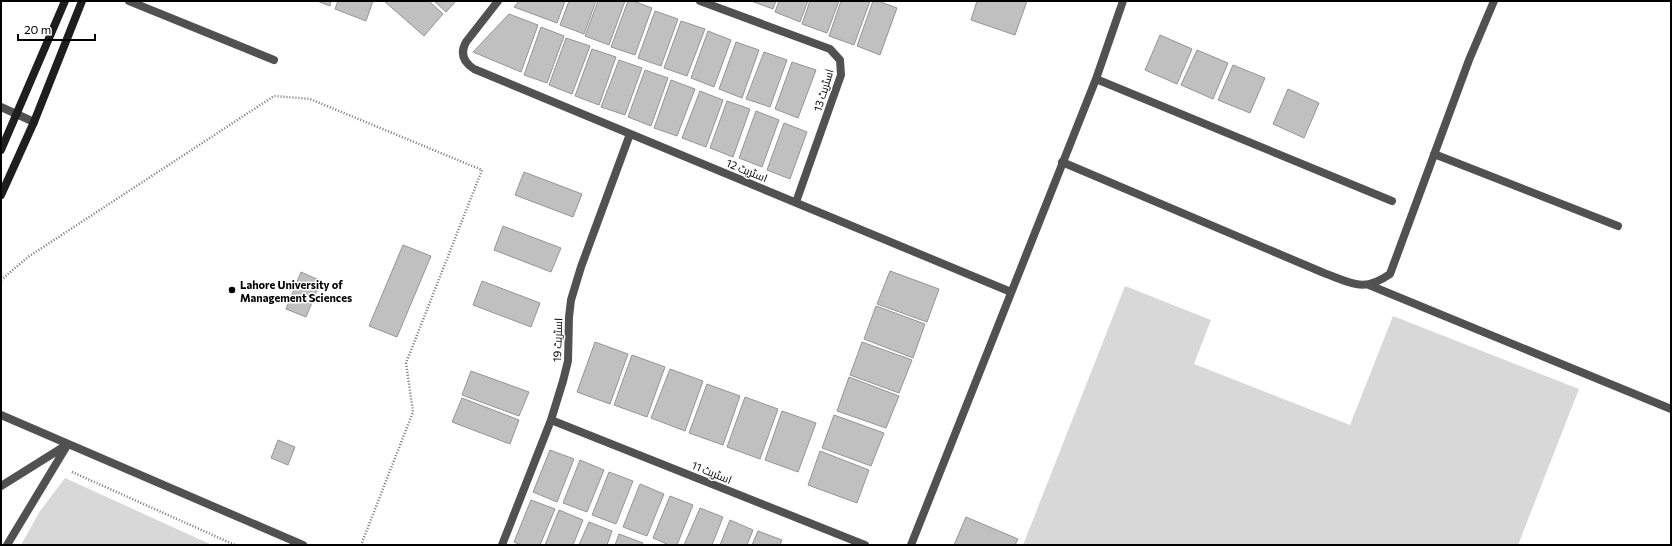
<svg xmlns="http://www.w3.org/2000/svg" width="1672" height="546" font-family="Commissioner,Cairo,sans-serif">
	<rect width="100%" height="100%" fill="#fff"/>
	<!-- green -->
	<path fill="#d8d8d8" d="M1125 286 1211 320 1194 364 1350 425 1393 316 1579 389 1518 545H1023Z
		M65 478 212 545H21L40 511Z"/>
	<!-- building -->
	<path fill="#c0c0c0" stroke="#959595" d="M317 1H331L330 6Z
		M338 1H373L366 21 335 9Z
		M384 1H429L443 14 424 36Z
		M434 1H456L446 12Z
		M519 1H565L557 23 514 7Z
		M569 1H596L584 34 560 25Z
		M598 1H625L609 45 585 36Z
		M628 1H633L652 8 635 55 611 47Z
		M751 1H776L773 9Z
		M779 1H808L800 22 775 12Z
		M810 1H839L827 33 802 24Z
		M841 1H870L854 45 829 36Z
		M873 1H878L897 8 880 55 857 46Z
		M977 1H1027L1015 35 971 20Z
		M655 11 678 19 661 66 638 58Z
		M509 14 538 25 521 72 473 52Z
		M681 21 705 29 687 76 664 68Z
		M541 27 564 36 547 83 524 75Z
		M708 31 731 40 714 87 691 78Z
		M1160 35 1192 49 1177 84 1145 70Z
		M566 38 590 46 572 94 549 85Z
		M736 42 759 50 742 98 719 89Z
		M592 49 616 57 599 105 575 96Z
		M1197 50 1228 63 1213 99 1181 85Z
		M764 52 787 60 770 107 746 99Z
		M619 60 642 68 625 115 601 107Z
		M792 62 816 70 798 118 775 109Z
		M1233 65 1265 78 1250 113 1218 100Z
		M645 70 668 78 651 126 628 117Z
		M671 80 695 89 677 136 654 128Z
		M1288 89 1319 103 1304 138 1273 124Z
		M700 91 723 100 706 147 682 138Z
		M727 101 750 109 733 157 710 148Z
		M756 111 779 120 762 167 739 158Z
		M784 123 807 132 790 179 767 170Z
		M524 172 582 194 573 217 515 195Z
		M503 226 561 248 551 272 494 250Z
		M403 245 431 256 397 337 369 326Z
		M890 271 939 289 927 322 877 304Z
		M301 272 321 281 306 317 286 309Z
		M482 281 540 303 531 327 473 305Z
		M876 306 925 324 913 358 864 339Z
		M595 342 628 354 610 404 577 392Z
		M862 342 912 360 899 393 850 375Z
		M632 355 665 367 647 417 614 405Z
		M670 369 703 381 685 431 651 418Z
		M471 371 529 392 519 416 462 395Z
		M849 377 899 396 886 428 837 411Z
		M707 384 740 396 723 445 689 433Z
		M745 397 778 409 760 459 727 447Z
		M462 398 519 420 510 444 452 422Z
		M782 411 816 423 798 472 765 460Z
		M834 415 884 433 871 466 822 448Z
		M278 440 295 447 288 465 271 458Z
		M550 450 574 459 557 502 533 492Z
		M820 451 869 470 857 503 808 485Z
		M580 460 604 470 587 512 563 503Z
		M609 472 633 481 616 524 592 515Z
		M640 484 664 494 647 536 623 527Z
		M670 496 693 505 677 545H669L653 538Z
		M531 500 555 509 540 545H521L514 542Z
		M700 508 723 517 712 545H684Z
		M559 510 583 520 573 545H545Z
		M966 517 1018 539 1015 545H954Z
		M730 520 753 530 747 545H720Z
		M589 522 612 531 607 545H579Z
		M758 531 782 540 780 545H752Z
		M619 534 643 543 642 545H615Z"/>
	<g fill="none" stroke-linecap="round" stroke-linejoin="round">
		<!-- path -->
		<path stroke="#737373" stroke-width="2.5" stroke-dasharray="1 2" stroke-linecap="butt" d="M1 280 28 257 274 96 310 99 482 170 406 363 413 412 361 545
			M72 472 235 545"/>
		<!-- lane -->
		<path stroke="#515151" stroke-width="8" d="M1 415 303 545
			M1 486 65 446
			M7 545 68 444"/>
		<!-- street -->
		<path stroke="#515151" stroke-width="8" d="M129 1 274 60
			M498 1 466 42C460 53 463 62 474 69L1011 292
			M700 1 830 49 840 60 841 75 796 202
			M1096 79 1392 201
			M1 107 34 122
			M1434 154 1618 226
			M1062 162 1324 273C1352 283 1363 293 1390 274L1469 60 1494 1
			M1369 285 1671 409
			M551 420 865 545
			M502 545 551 420 563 381 568 361 569 317 571 300 581 267 630 134
			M911 545 1096 79 1123 1"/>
		<!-- secondary -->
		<path stroke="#1e1e1e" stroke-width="8" d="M1 150 65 1
			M1 195 34 122 82 1"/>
	</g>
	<!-- markers -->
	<circle fill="#000" stroke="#fff" stroke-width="1.5" cx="232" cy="290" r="4"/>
	<g text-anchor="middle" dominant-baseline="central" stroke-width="3" stroke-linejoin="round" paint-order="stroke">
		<!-- street labels -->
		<g font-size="11" fill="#000" stroke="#fff">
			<text transform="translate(823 90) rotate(-73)">اسٹریٹ 13</text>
			<text transform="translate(747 170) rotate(22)">اسٹریٹ 12</text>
			<text transform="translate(557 340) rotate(-88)">اسٹریٹ 19</text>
			<text transform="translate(712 472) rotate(22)">اسٹریٹ 11</text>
		</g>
		<!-- poi labels -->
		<g font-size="11" font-weight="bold" fill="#000" stroke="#fff" text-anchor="start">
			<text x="240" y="284">Lahore University of<tspan x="240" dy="13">Management Sciences</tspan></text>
		</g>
	</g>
	<!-- border -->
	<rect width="1672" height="546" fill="none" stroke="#000000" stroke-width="4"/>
	<!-- scale -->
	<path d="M18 34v6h77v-6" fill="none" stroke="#000000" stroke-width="2"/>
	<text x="24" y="34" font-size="12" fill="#000000" stroke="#ffffff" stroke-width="3" paint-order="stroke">20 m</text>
</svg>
